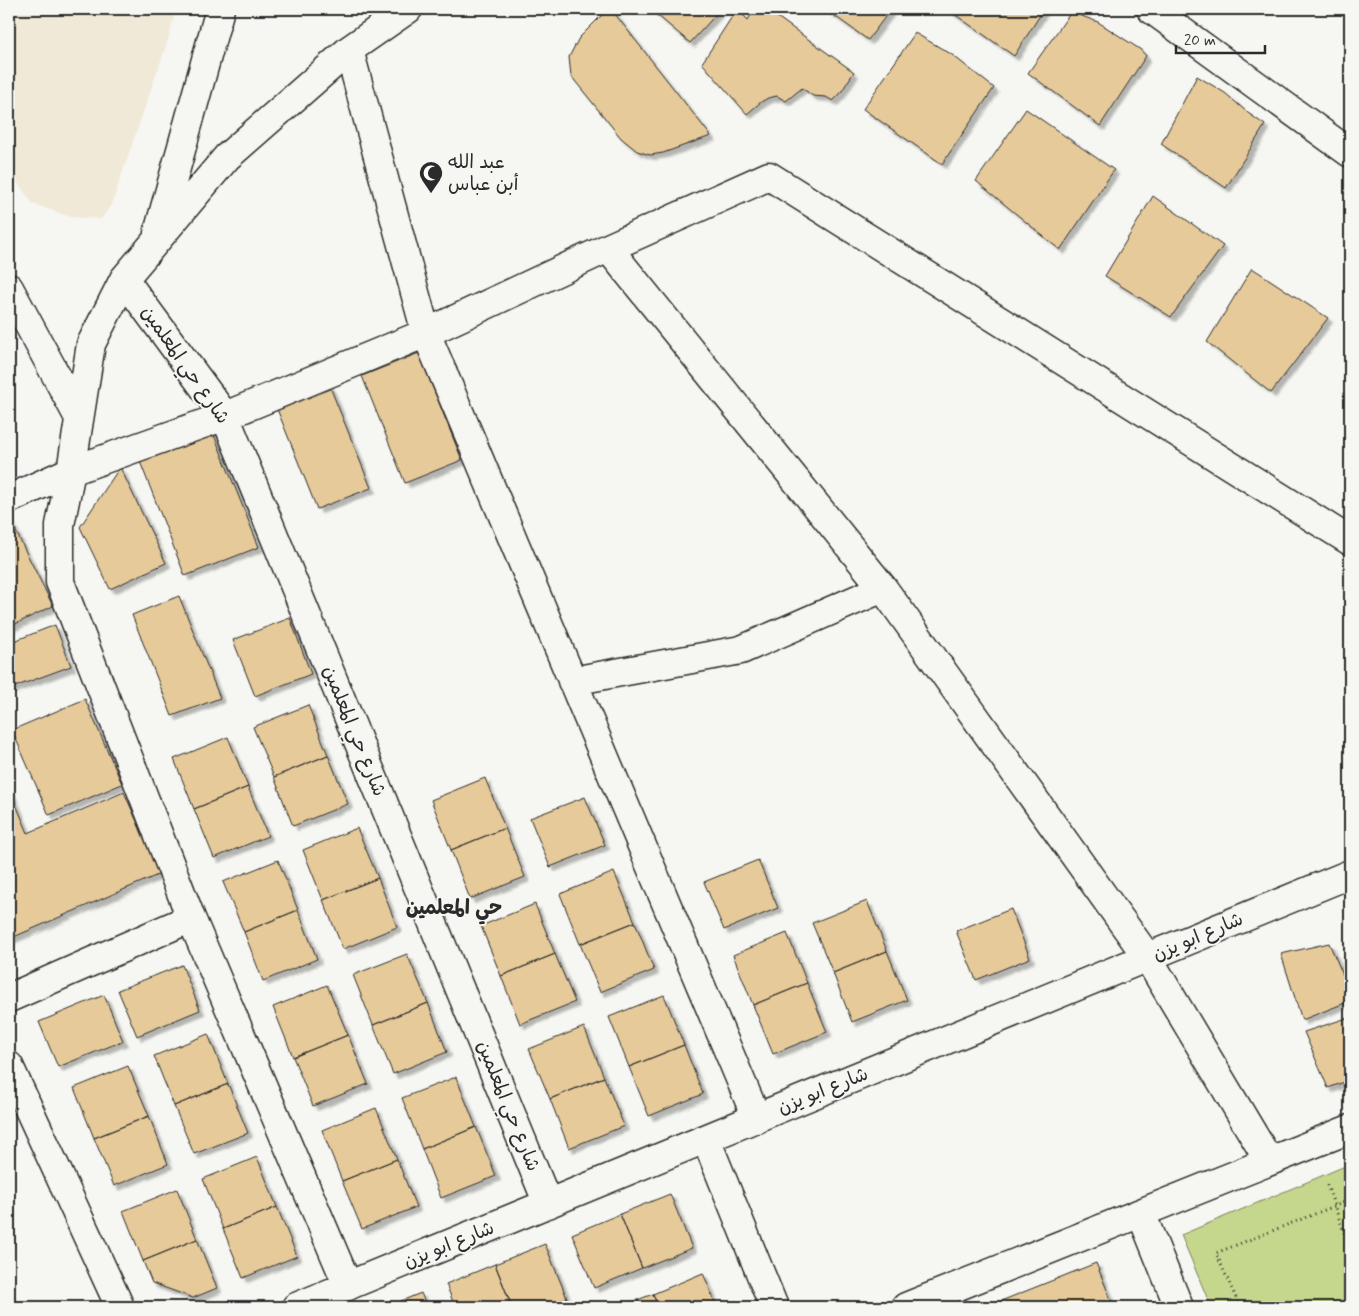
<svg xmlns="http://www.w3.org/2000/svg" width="1359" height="1316" font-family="Mynerve,'Playpen Sans Arabic',sans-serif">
	<defs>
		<filter id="shadow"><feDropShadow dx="4.5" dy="4.5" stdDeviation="1" flood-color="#0004"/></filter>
	</defs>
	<rect width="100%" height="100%" fill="#f6f6f2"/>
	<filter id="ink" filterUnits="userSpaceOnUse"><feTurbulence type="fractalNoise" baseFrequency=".02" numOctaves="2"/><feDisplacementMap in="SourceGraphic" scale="10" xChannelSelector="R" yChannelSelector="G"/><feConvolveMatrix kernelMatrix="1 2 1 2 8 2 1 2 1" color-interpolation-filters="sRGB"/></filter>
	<g filter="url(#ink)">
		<!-- built -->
		<path fill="#f1e9d8" d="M9 9H176L168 40 111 206 101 219 71 217 33 204 9 171Z"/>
		<!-- green -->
		<path fill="#c4d78c" stroke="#78815c" d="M1350 1164V1307H1211L1181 1235Z"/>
		<!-- building -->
		<path fill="#e6ca9a" stroke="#2b2b2b" filter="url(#shadow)" d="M608 9H611L711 136 663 153 650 155 637 151 621 138 571 76 569 57 579 38Z
			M650 9H721L690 43Z
			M737 9 748 20 754 9H766L854 72 840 94 833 101 826 97 813 96 802 88 786 101 777 96 768 98 761 102 747 114 702 63Z
			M825 9H891L868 40Z
			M947 9H1044L1014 56Z
			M1071 12 1098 22 1141 50 1146 56 1100 126 1028 73Z
			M915 33 951 54 994 88 942 164 863 109Z
			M1197 76 1225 93 1248 113 1265 125 1226 188 1161 144Z
			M1026 109 1114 170 1060 250 976 181Z
			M1153 196 1223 246 1171 317 1105 276Z
			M1252 268 1328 318 1271 393 1207 342Z
			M419 353 462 460 405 483 362 376Z
			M328 382 371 488 317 509 275 404Z
			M212 430 259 547 185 576 139 459Z
			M120 467 166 563 110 589 80 527Z
			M9 518 53 606 9 627Z
			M179 596 220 698 172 716 132 615Z
			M290 618 311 674 255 696 233 640Z
			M55 625 71 666 9 689V643Z
			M85 699 122 784 49 815 12 730Z
			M308 705 328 755 274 777 253 727Z
			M228 737 248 787 194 809 174 759Z
			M328 755 348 804 293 826 274 777Z
			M485 778 505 828 451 850 431 800Z
			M248 787 268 836 214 858 194 809Z
			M9 788 28 833 124 792 160 874 9 939Z
			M585 797 605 845 550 867 530 818Z
			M357 828 378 878 323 900 303 850Z
			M505 828 525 877 470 899 451 850Z
			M278 860 298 910 244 932 223 882Z
			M758 860 778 908 724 930 704 882Z
			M614 872 635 922 580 944 560 894Z
			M378 878 397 927 343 949 323 900Z
			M867 901 887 951 833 973 812 923Z
			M535 904 555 954 501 976 481 926Z
			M1011 909 1030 958 976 980 956 931Z
			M298 910 317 959 263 981 244 932Z
			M635 922 654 970 600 992 580 944Z
			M787 933 807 983 753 1005 733 955Z
			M1329 943 1350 991V1001L1302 1020 1281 954Z
			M887 951 907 1000 852 1022 833 973Z
			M407 954 428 1003 373 1025 353 975Z
			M555 954 575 1002 520 1024 501 976Z
			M182 965 200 1010 137 1036 118 990Z
			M807 983 827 1032 773 1054 753 1005Z
			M327 985 348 1035 293 1057 273 1007Z
			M104 995 123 1041 58 1067 39 1022Z
			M664 995 684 1045 629 1067 609 1017Z
			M428 1003 447 1052 393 1074 373 1025Z
			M1350 1017V1080L1328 1088 1304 1032Z
			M584 1027 604 1077 550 1099 529 1049Z
			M208 1034 228 1084 174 1106 154 1056Z
			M348 1035 368 1084 313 1106 293 1057Z
			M684 1045 703 1094 649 1116 629 1067Z
			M128 1066 149 1116 94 1138 74 1088Z
			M456 1077 476 1127 422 1149 402 1098Z
			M604 1077 624 1126 569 1148 550 1099Z
			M228 1084 248 1133 194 1154 174 1106Z
			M376 1108 397 1159 342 1181 322 1130Z
			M149 1116 168 1164 114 1186 94 1138Z
			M476 1127 496 1176 441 1198 422 1149Z
			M257 1157 277 1207 223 1229 203 1179Z
			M397 1159 416 1207 362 1229 342 1181Z
			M177 1189 197 1239 143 1261 123 1211Z
			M670 1194 692 1248 642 1268 620 1214Z
			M277 1207 297 1256 243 1278 223 1229Z
			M620 1214 642 1268 594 1288 572 1234Z
			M197 1239 217 1288 193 1298 152 1283 143 1261Z
			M545 1244 567 1298 544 1307H512L495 1264Z
			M1096 1263 1114 1307H986Z
			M495 1264 512 1307H455L446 1284Z
			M703 1273 717 1307H658L653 1294Z
			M421 1293 427 1307H386Z
			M653 1294 658 1307H619Z"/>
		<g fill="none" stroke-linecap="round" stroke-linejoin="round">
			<!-- street casing -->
			<g stroke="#2b2b2b" stroke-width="31">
				<path id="street" d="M1151 9 1350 153
					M349 50 426 333 757 1119
					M158 233 220 9
					M608 248 883 588 1148 958 1269 1161
					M124 279 225 416 548 1204
					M9 288 79 418
					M9 499 71 471 225 416 426 333 608 248 769 176 1350 541
					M572 681 741 650 883 588
					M9 998 191 918
					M706 1139 774 1307
					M1141 1213 1179 1307
					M348 1286 191 918 60 582V525L71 471 91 344 124 279 227 157 349 50 408 9
					M296 1307 1350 874
					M906 1307 1350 1129"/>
			</g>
			<!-- secondary casing -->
			<g stroke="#2b2b2b" stroke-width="31">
				<path id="secondary" d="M9 1066 120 1307"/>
			</g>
			<!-- path -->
			<path stroke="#2b2b2b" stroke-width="3" stroke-dasharray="1 4" stroke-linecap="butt" d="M1327 1185 1350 1249
				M1240 1307 1216 1253 1350 1200"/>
			<!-- street -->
			<use href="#street" stroke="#f6f6f2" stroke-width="28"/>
			<!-- secondary -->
			<use href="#secondary" stroke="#f6f6f2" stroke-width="28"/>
		</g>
	</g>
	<!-- icons -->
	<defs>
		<g id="mosque-pin" transform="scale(1.25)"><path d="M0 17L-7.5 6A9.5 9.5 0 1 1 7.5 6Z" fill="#2b2b2b" stroke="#f6f6f2"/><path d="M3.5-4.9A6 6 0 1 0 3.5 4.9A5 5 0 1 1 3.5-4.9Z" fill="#fff"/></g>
	</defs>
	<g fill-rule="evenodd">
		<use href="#mosque-pin" x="431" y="173"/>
	</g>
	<g text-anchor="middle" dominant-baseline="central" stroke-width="4" stroke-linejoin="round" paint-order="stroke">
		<!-- poi labels -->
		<g font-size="19" fill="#2b2b2b" stroke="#f6f6f2" text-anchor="start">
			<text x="448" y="162">عبد الله<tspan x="448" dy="22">أبن عباس</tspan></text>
		</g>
		<!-- street labels -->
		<g font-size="19" fill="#2b2b2b" stroke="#f6f6f2">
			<text transform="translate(185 365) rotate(55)">شارع حي المعلمين</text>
			<text transform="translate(354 731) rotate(68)">شارع حي المعلمين</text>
			<text transform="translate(1198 937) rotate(-23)">شارع ابو يزن</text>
			<text transform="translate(823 1091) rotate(-22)">شارع ابو يزن</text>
			<text transform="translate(508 1106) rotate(68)">شارع حي المعلمين</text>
			<text transform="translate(449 1245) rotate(-22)">شارع ابو يزن</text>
		</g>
		<!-- neighbourhood labels -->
		<g font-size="20" font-weight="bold" fill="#2b2b2b" stroke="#f6f6f2">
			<text x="454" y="908">حي المعلمين</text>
		</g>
	</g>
	<!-- margin -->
	<rect width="1359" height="1316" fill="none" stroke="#f6f6f2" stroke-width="30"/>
	<rect x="15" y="15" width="1329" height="1286" fill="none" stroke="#2b2b2b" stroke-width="2" filter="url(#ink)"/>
	<!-- scale -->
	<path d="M1176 45v8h89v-8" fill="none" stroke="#2b2b2b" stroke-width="2.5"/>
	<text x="1184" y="45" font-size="15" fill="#2b2b2b" stroke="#f6f6f2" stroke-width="4" paint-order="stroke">20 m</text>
</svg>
